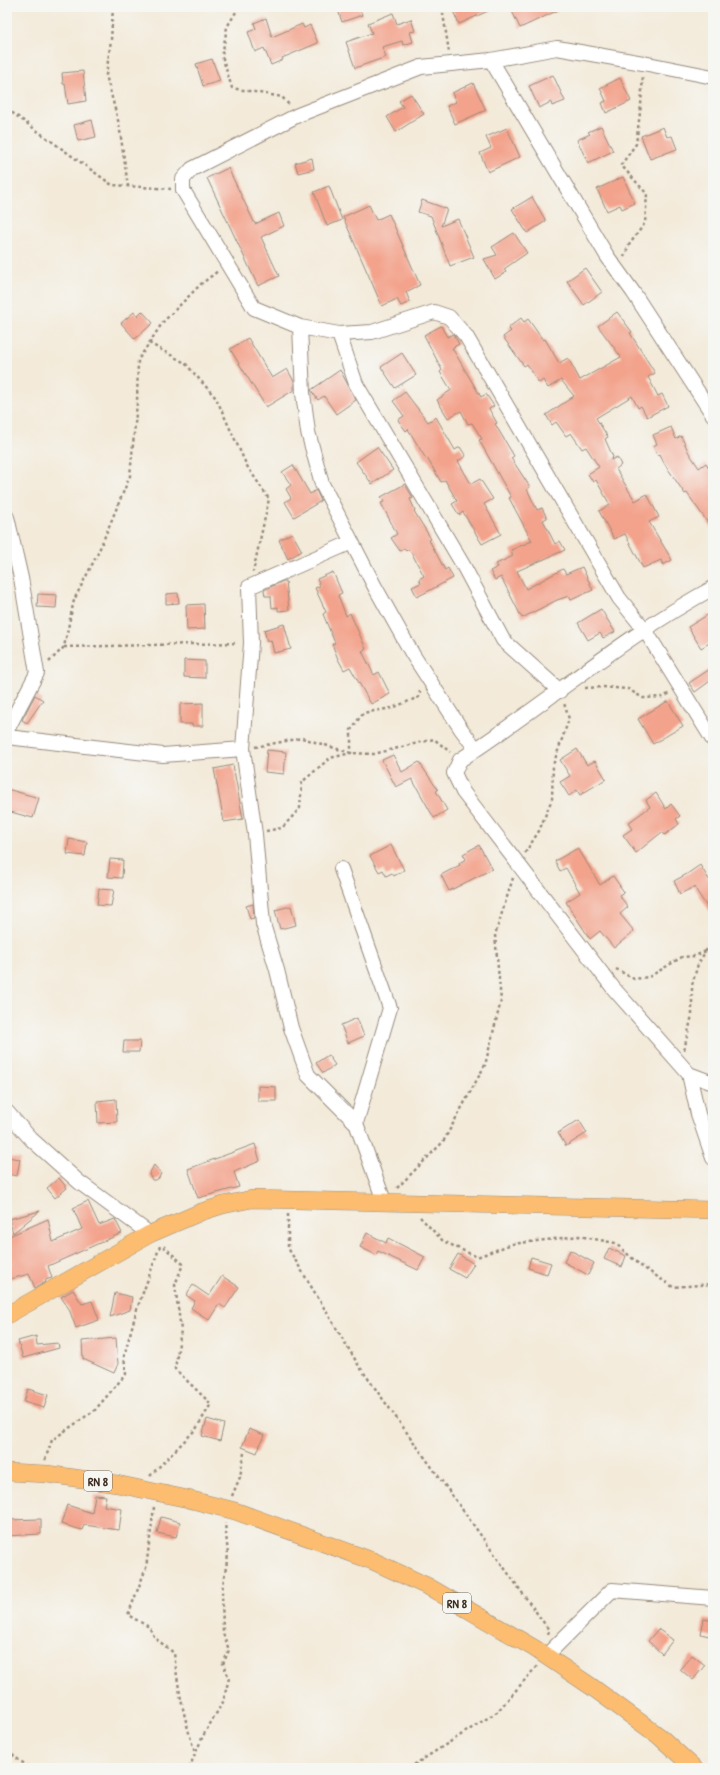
<svg xmlns="http://www.w3.org/2000/svg" width="720" height="1775" font-family="'Patrick Hand',sans-serif">
	<rect width="100%" height="100%" fill="#f6f6f2"/>
	<filter id="ink" filterUnits="userSpaceOnUse"><feTurbulence type="fractalNoise" baseFrequency=".025" numOctaves="2"/><feDisplacementMap in="SourceGraphic" scale="8" xChannelSelector="R" yChannelSelector="G"/><feConvolveMatrix kernelMatrix="1 2 1 2 8 2 1 2 1" color-interpolation-filters="sRGB"/></filter>
	<filter id="wash" filterUnits="userSpaceOnUse"><feTurbulence type="fractalNoise" baseFrequency=".012" numOctaves="4" result="noise"/><feDisplacementMap in="SourceGraphic" scale="16" xChannelSelector="R" yChannelSelector="G"/><feGaussianBlur stdDeviation="0.9" result="paint"/><feColorMatrix in="noise" values="0 0 0 0 0 0 0 0 0 0 0 0 0 0 0 0 0 1.4 0 .05"/><feComposite in="paint" operator="in"/></filter>
	<g filter="url(#wash)">
		<rect width="100%" height="100%" fill="#f3ead9"/>
		<g id="blocks">
			<!-- building -->
			<path fill="#f3a28b" d="M337 7H359L362 15 342 22Z
				M451 7H497L459 24Z
				M510 7H565L520 28Z
				M393 13 397 24 411 19 415 31 410 32 413 42 403 45 402 41 382 47 386 57 355 68 346 42 372 33 368 23Z
				M266 18 272 37 302 24 304 28 310 25 318 43 282 58 283 60 271 65 264 48 255 52 248 32 256 29 254 23Z
				M212 59 220 81 203 86 196 64Z
				M83 71 86 101 68 104 65 84H63L62 73Z
				M553 75 565 101 552 106 551 102 539 108 529 86Z
				M620 78 631 101 606 113 602 103 606 101 600 88Z
				M473 83 486 110 455 124 447 106 456 102 452 93Z
				M411 94 424 114 396 132 387 117 403 107 399 101Z
				M92 120 96 137 78 141 74 125Z
				M601 126 613 151 588 163 577 140 590 134 588 132Z
				M663 127 667 137 672 136 677 149 650 159 641 136Z
				M507 128 520 157 488 172 480 153 491 148 486 137Z
				M312 158 314 169 298 173 295 163Z
				M228 168 255 224 279 213 284 226 261 237 279 276 258 286 207 178Z
				M623 177 635 203 622 209 620 205 607 211 597 189Z
				M329 186 342 220 327 226 314 192Z
				M532 197 546 221 527 233 512 209Z
				M422 200 447 209 441 226 458 219 474 257 450 266 431 216 418 212Z
				M369 205 376 220 389 214 420 285 406 292 410 302 401 306 397 299 382 306 343 217Z
				M514 233 527 253 504 269 506 272 495 279 484 259 497 255 492 247Z
				M585 268 602 292 584 305 567 281Z
				M142 311 153 323 135 339 121 323 134 312 137 316Z
				M617 312 632 332 630 333 655 373 648 377 658 396 662 394 668 406 647 417 641 406 638 408 632 396 596 418 608 437 605 439 613 457 611 459V460L617 457 621 465 616 469 635 501 647 494 659 517 649 522 672 560 663 565 661 560 643 568 625 534 614 539 599 511 610 505 596 480 593 482 588 474 599 467 586 447 582 449 571 433 566 436 556 422 552 425 546 415 574 396 561 380 548 388 543 380 539 383 527 364 524 366 503 337 511 331 508 328 521 318 524 322 528 319 543 340 545 339 559 363 568 358 580 380 621 357 598 326Z
				M441 326 447 337 453 334 459 344 452 348 481 397 486 394 494 406 489 409 497 423 495 424 514 456 511 458 530 487 527 489 537 510 542 508 547 518 543 520 555 544 560 541 565 550 517 571 526 589 563 569 566 574 582 567 593 590 571 600 569 596 557 600 522 618 501 577 495 580 490 571 498 567 496 564 513 556 511 550 532 541 509 498 511 497 479 440 482 439 472 423 468 424 461 411 448 418 437 400 451 390 440 372 442 370 424 335Z
				M248 338 272 378 287 369 294 381V390L266 407 230 349Z
				M402 353 416 375 395 388 381 367Z
				M340 370 356 400 336 414 324 396 318 400 311 390Z
				M405 392 428 422 436 417 455 450 460 447 466 456 458 461 471 484 480 479 493 499 484 504 501 534 482 544 463 512 459 515 452 504 457 501 445 480 441 482 427 458 426 459 408 429 406 431 398 420 404 416 393 401Z
				M671 427 676 439 681 436 689 453 699 468 706 463 713 474V530L687 493 685 494 664 463 660 454 658 456 653 446 657 444 653 435Z
				M377 447 393 470 372 484 356 462Z
				M293 465 310 494 316 490 321 501 294 517 285 502 291 498 286 489 291 485 282 472Z
				M405 484 413 498 410 499 415 510 414 511 431 539 429 540 445 570 448 568 453 578 417 597 412 587 421 583 419 579 424 576 411 552 408 549 406 551 404 548 400 551 391 538 397 534 381 503 384 502 381 497Z
				M292 533 302 551 288 559 279 540Z
				M333 572 342 593 338 595 346 616 350 613 366 649 362 651 374 675 379 672 390 694 371 704 350 667 344 670 338 659 332 644 335 643 323 614 326 612 315 588 320 586 317 579Z
				M283 581H286L289 610 278 611V607L272 608 271 596H265L264 590Z
				M178 593 179 603 166 604V594Z
				M38 594 57 595 56 608 37 607Z
				M204 604 205 629 187 630 186 605Z
				M601 609 615 632 603 638 600 633 588 640 578 623Z
				M709 614 713 621V641L701 648 688 627Z
				M284 624 291 649 274 653 271 640 267 641 264 630Z
				M184 660 205 661V678L184 677Z
				M713 667V679L695 692 689 683Z
				M35 695 43 700 27 723 22 720Z
				M668 701 683 726 653 744 638 719Z
				M203 703V726H192V724H180V704Z
				M577 749 587 765 595 761 606 779 580 795 577 790 569 796 560 782 570 776 560 760Z
				M267 750 286 752 284 774 265 772Z
				M393 755 402 772 419 762 438 790 436 791 447 810 434 818 412 779 396 787 382 760Z
				M233 765 243 819 224 822 214 769Z
				M7 789 39 798 33 818 7 811Z
				M656 793 666 809 671 804 680 816 676 819 679 824 665 835 662 832 636 853 623 835 632 829 628 823 650 807 646 800Z
				M69 839 87 842 85 856 67 854Z
				M391 845 404 870 394 876 392 873 386 876 383 870 379 872 370 856Z
				M479 845 492 869 449 891 441 875 460 865 459 863 466 859 463 854Z
				M578 848 600 885 613 876 624 892 619 895 628 907 620 914 634 931 614 948 600 931 590 939 566 902 580 893 566 868 560 871 555 861Z
				M110 859 123 860 122 878 108 877Z
				M700 865 713 886V916L694 887 680 894 674 881 687 874Z
				M99 889 114 890 111 906 97 905Z
				M253 904 254 918 250 919 246 906Z
				M291 906 296 925 280 929 275 910Z
				M357 1018 364 1036 348 1043 341 1025Z
				M124 1041H140L139 1052H123Z
				M328 1055 335 1065 323 1073 316 1063Z
				M258 1086 276 1087V1101H258Z
				M116 1099 117 1122 98 1123 97 1101Z
				M579 1120 587 1133 566 1146 558 1133Z
				M255 1144 260 1161 234 1172 239 1187 198 1198 188 1169Z
				M7 1157 20 1159 17 1176 7 1174Z
				M154 1165 161 1173 159 1178 156 1180H152L149 1174Z
				M59 1178 67 1188 55 1198 47 1188Z
				M88 1201 99 1225 115 1219 122 1233 48 1266 52 1278 45 1280 46 1282 35 1288 29 1274 7 1280V1237L48 1219 53 1242 82 1229 73 1208Z
				M40 1211 13 1233 9 1219Z
				M367 1233 386 1243 388 1238 425 1257 418 1270 378 1251 376 1255 360 1247Z
				M609 1248 626 1256 622 1267 604 1259Z
				M570 1250 594 1263 588 1275 564 1262Z
				M458 1254 474 1264 465 1278 449 1269Z
				M531 1257 551 1263 547 1274 528 1268Z
				M222 1276 239 1287 225 1308 219 1304 209 1320 191 1308 195 1301 186 1295 193 1285 209 1296Z
				M73 1290 82 1304 92 1301 99 1320 76 1328 69 1309 61 1297Z
				M115 1293 132 1297 130 1310 110 1317Z
				M36 1336 37 1345 58 1343 59 1348 23 1358 18 1341Z
				M116 1338 118 1364 114 1373 83 1359 82 1341Z
				M28 1389 48 1395 44 1408 24 1402Z
				M207 1419 224 1424 220 1441 202 1436Z
				M249 1429 264 1435 257 1453 242 1447Z
				M95 1495 106 1496 104 1506 122 1509 119 1530 84 1525 82 1530 61 1524 67 1505 92 1513Z
				M161 1517 180 1522 176 1537 157 1533Z
				M41 1519V1534L7 1536V1520Z
				M704 1619 713 1621V1637L701 1634Z
				M658 1629 673 1640 662 1654 648 1641Z
				M692 1655 705 1665 693 1680 680 1669Z"/>
		</g>
	</g>
	<g filter="url(#ink)">
		<use href="#blocks" fill-opacity="0" stroke="#978a7c" stroke-width="1"/>
		<g fill="none" stroke-linecap="round" stroke-linejoin="round">
			<!-- minor casing -->
			<g stroke="#978a7c" stroke-width="16">
				<path id="minor" d="M491 60 607 256 633 292 713 415
					M713 77 643 63 557 48 491 60 421 67 298 115 192 169 183 179V190L254 308 300 327 339 334 372 332 434 312 449 317 466 336 619 598 645 630 713 740
					M300 327 303 393 308 432 322 484 375 587 413 655 461 729 476 749
					M339 334 356 384 463 565 503 640 560 691
					M7 517 21 578 37 673 7 730
					M352 542 249 587 251 643 243 749 255 834 263 924 277 970 291 1028 308 1075 356 1123
					M713 588C624 636 545 705 460 760L454 773 463 792 614 989 689 1074 698 1114 713 1158
					M7 737 163 755 243 749
					M341 869 390 1008 356 1123 384 1201
					M689 1074 713 1083
					M7 1112 31 1139 79 1182 150 1234
					M546 1656 612 1590 713 1598"/>
			</g>
			<!-- major casing -->
			<g stroke="#978a7c" stroke-width="18">
				<path id="major" d="M7 1315 150 1234 201 1212 223 1205 252 1199 713 1210
					M7 1472 47 1474 117 1484 188 1499 235 1511 373 1561 429 1587 534 1648 592 1687 659 1736 694 1768"/>
			</g>
			<!-- path -->
			<path stroke="#978a7c" stroke-width="2.5" stroke-dasharray="3 3" stroke-linecap="butt" d="M113 7 111 40 106 75 119 124 128 186
				M239 7 227 27 222 56 232 88 282 97 290 106
				M442 7 449 52
				M7 109 112 185 171 189
				M624 257 629 245 645 223 647 194 621 165 636 144 641 105 643 75
				M149 343 185 363 216 398 247 466 269 499 253 572
				M64 647 238 643
				M49 662 64 647 74 600 98 553 130 476 137 403 138 360 163 322 201 284 218 271
				M585 688 603 687 628 689 643 698 663 697 670 693
				M255 747 302 738 351 753 374 754 434 739 450 752
				M266 831 282 828 300 808 302 782 330 758 351 753V730L363 713 392 708 419 697 420 691
				M525 853 539 831 552 799 553 765 569 719 564 703
				M616 969 634 979 649 977 682 957 695 956 706 951
				M684 1050 692 1015V985L698 964 713 939
				M397 1188 443 1142 485 1065 501 1001 495 935 513 878
				M288 1214V1248L359 1366 549 1630 548 1634
				M420 1217 443 1241 477 1257 512 1244 579 1236 615 1243 641 1266 673 1287 713 1284
				M45 1460 52 1440 95 1410 126 1374 124 1356 137 1309 160 1246
				M150 1476 196 1429 211 1404 175 1369 181 1330 175 1285 183 1264 162 1245
				M232 1496 240 1477 244 1453
				M154 1507 146 1568 128 1615 149 1627 155 1638 174 1653C178 1689 184 1718 195 1753
				M7 1751 30 1768
				M189 1768 203 1736 223 1702 229 1678 223 1664 229 1650 223 1633 222 1591 228 1555 225 1523
				M409 1768 497 1712 537 1666"/>
			<!-- minor -->
			<use href="#minor" stroke="#fff" stroke-width="14"/>
			<!-- major -->
			<use href="#major" stroke="#fcbd6f" stroke-width="17"/>
		</g>
	</g>
	<g text-anchor="middle" dominant-baseline="central" stroke-width="4" stroke-linejoin="round" paint-order="stroke">
		<!-- shield labels -->
		<g fill="#f6f6f2" stroke="#73675e" stroke-width="1">
			<rect x="84" y="1471" width="28" height="20" rx="3"/>
			<rect x="443" y="1593" width="28" height="20" rx="3"/>
		</g>
		<g font-size="12" font-weight="bold" fill="#3b2a1e">
			<text x="98" y="1481">RN 8</text>
			<text x="457" y="1603">RN 8</text>
		</g>
	</g>
	<!-- margin -->
	<rect width="720" height="1775" fill="none" stroke="#f6f6f2" stroke-width="24"/>
</svg>
